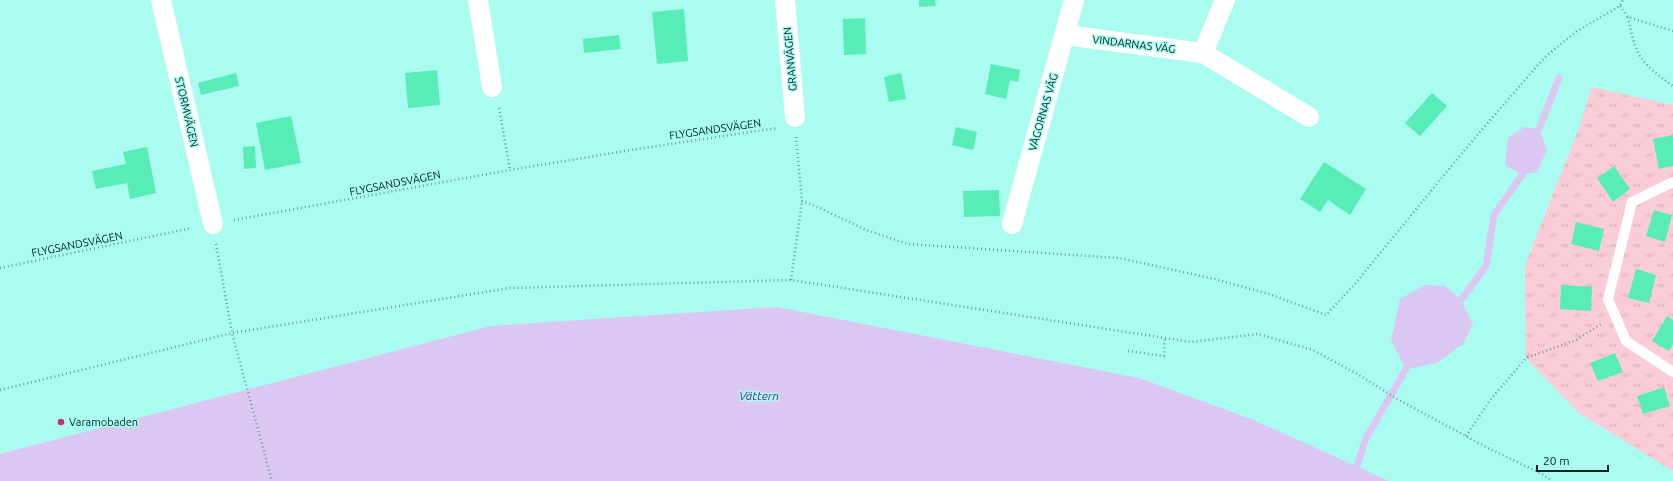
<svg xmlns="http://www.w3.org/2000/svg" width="1673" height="481" font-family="Ubuntu,sans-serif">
	<defs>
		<pattern id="grass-tufts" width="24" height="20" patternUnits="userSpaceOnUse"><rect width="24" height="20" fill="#facdd6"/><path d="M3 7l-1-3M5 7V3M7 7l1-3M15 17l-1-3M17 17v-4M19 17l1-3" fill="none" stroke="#d5b0b7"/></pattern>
	</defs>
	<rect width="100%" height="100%" fill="#aafbf0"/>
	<!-- grass -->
	<path fill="url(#grass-tufts)" d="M1592 87 1673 105V471L1579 413 1526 358 1525 265 1579 128Z"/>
	<!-- water -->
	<path fill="#dac8f2" d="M1524 127 1539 129 1547 150 1537 172 1522 175 1505 165 1508 138Z
		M1425 285 1445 286 1461 300 1473 325 1463 344 1437 363 1406 369 1391 341 1400 299Z
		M777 307 1139 378 1254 420 1389 481H0V454L491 326Z"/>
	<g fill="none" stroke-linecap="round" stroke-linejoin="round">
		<!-- stream -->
		<path stroke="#dac8f2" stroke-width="7" d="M1539 129 1559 78
			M1461 300 1486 266 1494 215 1522 175
			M1357 466 1365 440 1406 369"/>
	</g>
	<!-- building -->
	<path fill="#58edb6" d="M919 0H935L936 6 919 7Z
		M684 9 688 61 657 64 652 12Z
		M865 18 866 54 844 55 843 19Z
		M619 35 621 49 584 53 583 39Z
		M991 64 1020 70 1018 82 1010 80 1006 99 985 94Z
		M437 70 440 105 408 108 405 73Z
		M236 73 239 86 201 95 198 83Z
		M901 73 906 99 889 102 884 77Z
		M1432 93 1447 106 1420 136 1405 123Z
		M291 116 301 163 265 170 256 123Z
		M956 127 977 132 973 150 952 145Z
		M1673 135V166L1659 169 1653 139Z
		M255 146 256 168 244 169 243 147Z
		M147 147 156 193 130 199 127 183 96 189 92 171 126 164 123 152Z
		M1324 162 1366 189 1350 215 1328 200 1320 212 1300 199Z
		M1614 166 1630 189 1613 202 1597 178Z
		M999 190 1000 216 964 217 963 191Z
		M1654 210 1672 215 1665 242 1646 236Z
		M1576 222 1604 229 1599 251 1571 244Z
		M1636 269 1656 275 1649 303 1628 298Z
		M1561 285 1592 287 1591 311 1560 309Z
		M1667 316 1673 320V344L1669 351 1652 341Z
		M1615 353 1623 372 1598 381 1590 363Z
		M1664 387 1670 406 1643 414 1637 396Z"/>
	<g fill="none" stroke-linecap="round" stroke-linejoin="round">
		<!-- path -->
		<path stroke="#64a29a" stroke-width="2.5" stroke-dasharray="1 3" stroke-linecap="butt" d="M1620 6 1628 17 1673 31
			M1628 17C1630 27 1632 36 1635 45 1640 63 1659 76 1673 86
			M499 108 510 170
			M796 137 802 201 820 208 866 230 908 244 1119 258 1215 279 1269 294 1326 315 1354 285 1467 147 1544 58 1577 31 1620 6 1623 0
			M234 220 510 170 631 150 777 128
			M216 244 232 333 272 481
			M0 268 192 228
			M791 280 802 201
			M1128 351 1164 356 1165 338
			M0 390 232 333 510 288 791 280 1191 342 1258 334 1313 350 1359 375 1399 400 1488 448 1542 474 1552 481
			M1466 436 1491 399 1526 358 1576 340 1601 324"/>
		<!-- service -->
		<path stroke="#fff" stroke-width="10" d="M1673 182 1632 202 1608 299 1626 341 1673 372"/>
		<!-- minor -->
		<path stroke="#fff" stroke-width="20" d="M161 0 213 224
			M478 0 492 87
			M785 0 795 117
			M1065 35 1203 53 1309 117
			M1203 53 1225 0
			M1012 224 1074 0"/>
	</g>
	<!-- markers -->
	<circle fill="#c43666" stroke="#aafbf0" stroke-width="1.5" cx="61" cy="422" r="4"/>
	<g text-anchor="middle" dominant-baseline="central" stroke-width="3" stroke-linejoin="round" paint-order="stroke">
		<!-- street labels -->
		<g font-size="11" fill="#022521" stroke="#aafbf0">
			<text transform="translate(1134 44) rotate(7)">VINDARNAS VÄG</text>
			<text transform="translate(790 59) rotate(-95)">GRANVÄGEN</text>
			<text transform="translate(187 112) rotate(77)">STORMVÄGEN</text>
			<text transform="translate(1043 112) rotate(-74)">VÅGORNAS VÄG</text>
			<text transform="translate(715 129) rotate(-8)">FLYGSANDSVÄGEN</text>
			<text transform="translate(395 183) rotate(-11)">FLYGSANDSVÄGEN</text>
			<text transform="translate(77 244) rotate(-11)">FLYGSANDSVÄGEN</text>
		</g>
		<!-- poi labels -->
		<g font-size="11" fill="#022521" stroke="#aafbf0" text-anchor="start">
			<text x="69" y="422">Varamobaden</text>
		</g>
		<!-- water labels -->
		<g font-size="12" font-style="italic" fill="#5d1990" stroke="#aafbf0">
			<text x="759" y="395">Vättern</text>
		</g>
	</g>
	<!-- scale -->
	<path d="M1537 465v6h71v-6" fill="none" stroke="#022521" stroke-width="2"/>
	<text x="1543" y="465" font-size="12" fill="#022521" stroke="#aafbf0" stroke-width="3" paint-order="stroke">20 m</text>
</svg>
